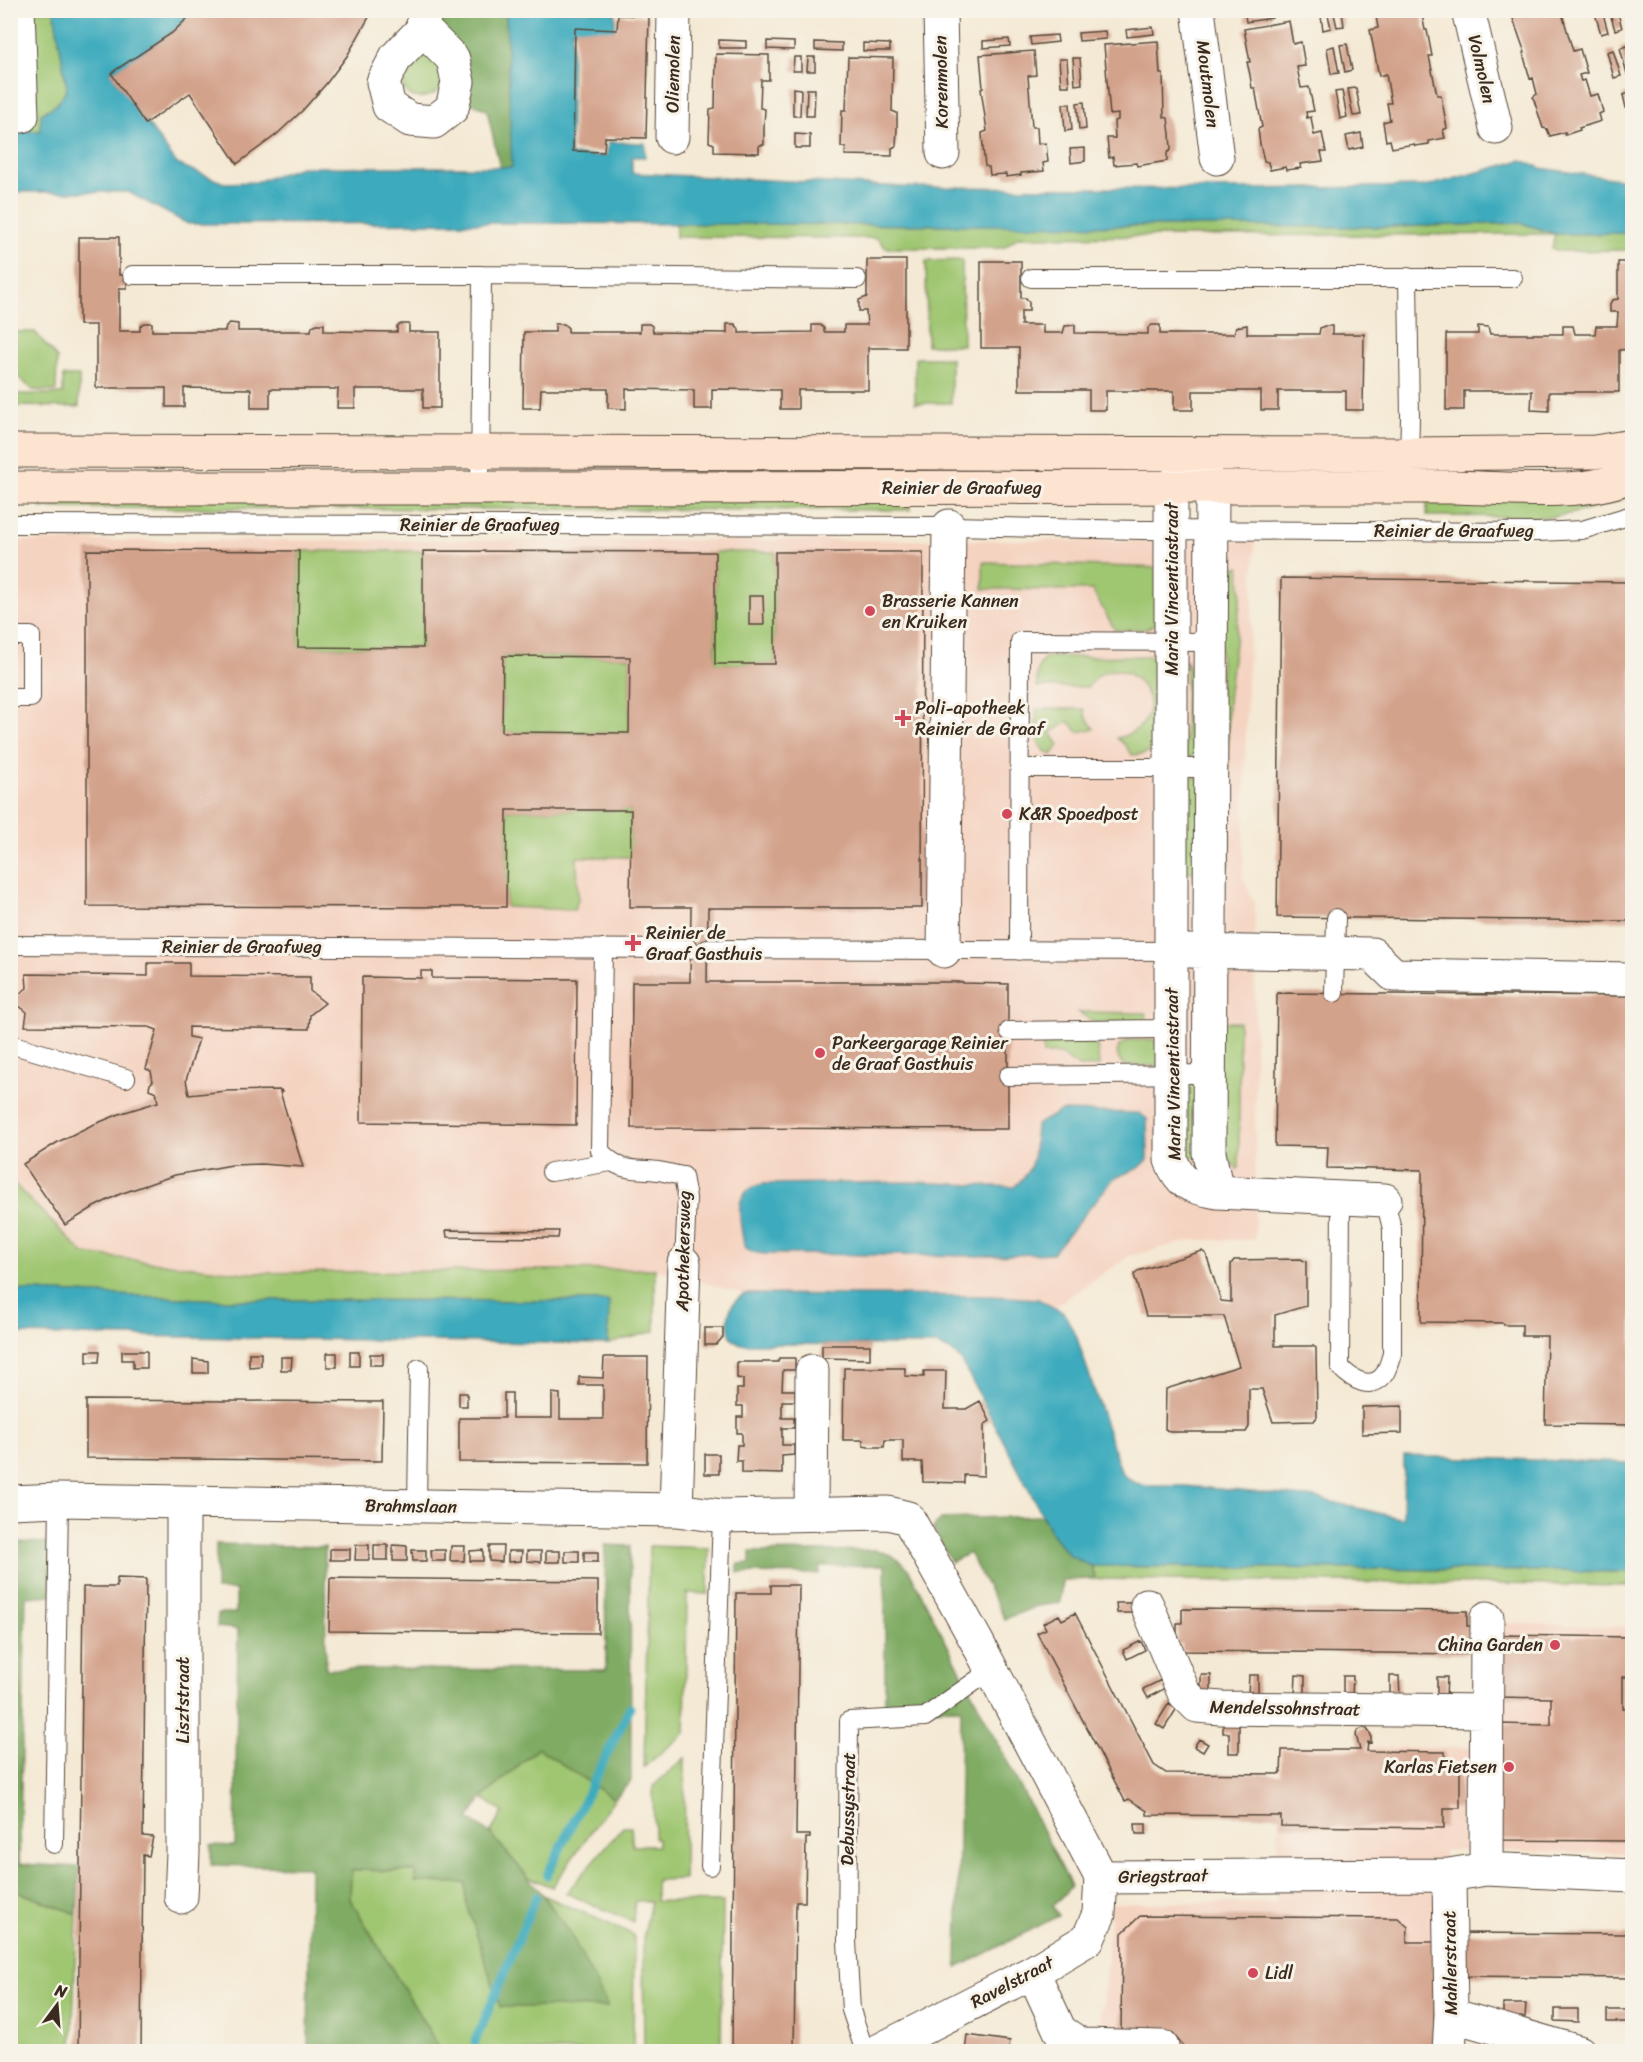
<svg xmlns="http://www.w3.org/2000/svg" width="1643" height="2062" font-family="Sriracha,sans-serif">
	<rect width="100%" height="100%" fill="#f7f3e8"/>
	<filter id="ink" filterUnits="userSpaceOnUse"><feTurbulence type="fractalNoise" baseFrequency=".0167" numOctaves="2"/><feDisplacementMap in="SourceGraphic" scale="12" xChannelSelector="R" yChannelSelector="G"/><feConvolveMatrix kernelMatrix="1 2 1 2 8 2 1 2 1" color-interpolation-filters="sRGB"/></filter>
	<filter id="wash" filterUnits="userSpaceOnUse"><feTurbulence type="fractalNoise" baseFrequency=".008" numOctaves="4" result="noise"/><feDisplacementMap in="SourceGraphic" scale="24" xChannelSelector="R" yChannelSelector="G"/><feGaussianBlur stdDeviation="1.35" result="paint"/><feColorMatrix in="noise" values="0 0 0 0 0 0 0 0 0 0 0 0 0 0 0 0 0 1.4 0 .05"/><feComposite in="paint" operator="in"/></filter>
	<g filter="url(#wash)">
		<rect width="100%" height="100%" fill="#f4e9d4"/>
		<!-- built -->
		<path fill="#f5d3c1" d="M940 540 1255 541 1253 603 1247 680 1243 878 1255 904V1240H1193L1129 1256 1054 1307 1038 1299 991 1296 745 1294 655 1269 245 1273 84 1254 11 1180 10 541Z
			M1492 1623 1632 1627V1853L1444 1850 1446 2020 1212 2052 1099 2045 1112 1903H1276L1280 1747 1491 1748Z"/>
		<!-- green -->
		<path fill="#9fc671" stroke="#6d7848" stroke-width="1.5" d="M26 11H54L67 89 57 104 41 114 40 131 28 130Z
			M418 55H426L443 67 441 88C431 100 406 103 402 83 401 79 402 73 402 68Z
			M676 223 1389 227 1521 223 1556 234 1632 233V250L1559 251 1552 248 1555 234 1018 237 1003 248H886L877 238 676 237Z
			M962 260 963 345H927L926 261Z
			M11 332H35L57 358 56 391 33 390 11 371Z
			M915 358H951V403H915Z
			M63 376H79V407L11 406V394H63Z
			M1632 486V495C1606 506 1580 513 1552 517L1427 516V498Z
			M59 497H884L910 507V510L41 508 40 507Z
			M299 551H423V648L298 647Z
			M715 552H775V664H715Z
			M983 562 1164 568 1157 623 1146 629 1115 630 1092 590 983 589Z
			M1219 567H1240L1241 594 1228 700 1229 864 1224 871Z
			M503 656 630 657 629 733 502 732Z
			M1161 656 1158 745C1150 754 1143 754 1132 755L1125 745 1117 738C1189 719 1122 635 1088 687H1037C1037 674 1036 666 1046 657Z
			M1186 659 1191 672 1192 698 1198 720V753L1185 760Z
			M1036 709H1084L1085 715 1094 729 1078 732 1069 721 1051 733 1059 745 1052 755C1032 747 1036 728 1036 709Z
			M1180 777H1202V872H1180Z
			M507 810H631V857H577L578 900 574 910 506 907Z
			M1078 1012 1146 1013V1024L1096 1023Z
			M1217 1022H1239V1168L1237 1169 1222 1153Z
			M1089 1040 1097 1044 1099 1066 1079 1067 1060 1054H1043V1041Z
			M1129 1040H1163L1164 1066 1124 1065C1117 1059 1116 1054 1119 1046Z
			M1179 1083H1201L1196 1157 1186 1158Z
			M10 1180 84 1254 245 1273 655 1269V1331L608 1344V1301L222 1300 11 1290Z
			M649 1546 709 1548 708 1594 687 1593 685 1733 644 1767Z
			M1092 1566 1632 1572V1586L1095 1579Z
			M538 1748 614 1799 552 1887 528 1877 490 1833 503 1812 482 1798Z
			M685 1758 684 1879 656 1880V1901L723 1902 721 2051H644L643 1939 651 1901H635L633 1922 566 1893 623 1827H631L633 1846H657V1839L654 1837 653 1786Z
			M351 1870 415 1871V1882L466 1883 571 1935 543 1895 634 1935 633 2051H441L350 1899Z
			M10 1889 77 1914 72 2051H11Z"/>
		<!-- forest -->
		<path fill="#7fab63" stroke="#5d6a40" stroke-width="1.5" d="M498 10 506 13 513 167 500 168 487 110 464 100 440 26V11Z
			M1042 1516 1052 1534 1070 1556 1092 1566 1095 1579 1062 1580 1060 1603 1037 1606 1005 1619 969 1553 951 1562 933 1528 941 1519Z
			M10 1542 52 1543V1595L26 1597 19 1864 79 1867 77 1914 11 1889Z
			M216 1544 325 1547 326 1669 606 1670 605 1545 630 1546 631 1781 614 1799 538 1748 482 1798 469 1819 490 1833 543 1895 571 1935 608 2007H500L466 1901V1883L415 1882V1871L351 1870 350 1899 441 2051H308L310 1867 211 1865V1845L235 1846 238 1629 217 1627 218 1613H236V1590H216Z
			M876 1550 893 1556 908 1568 1071 1886 1053 1906 1058 1916 957 1968 961 1708 885 1709V1565L820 1566 819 1574 738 1573V1564L750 1563V1552Z"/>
		<!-- water -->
		<path fill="#3eabbd" stroke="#3c6a6e" stroke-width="1.5" d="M513 10 615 11V31H572L570 155 607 156 608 142 645 143V157H632V173L904 187 1252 189 1428 186 1522 160 1540 168 1632 181V233L1556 234 1521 223 1389 227 517 223 188 224 128 192H11L10 131H40L41 114 57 104 67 89 54 11H196L172 33 118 69 109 71 177 164 224 183 256 182 301 167H512L506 13Z
			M1061 1111 1139 1113 1147 1119 1148 1160 1139 1168 1114 1178 1053 1253 993 1256 781 1254C768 1254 754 1256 744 1246 741 1220 729 1191 763 1184L915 1182 1014 1187C1038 1165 1033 1155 1036 1125Z
			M11 1290 222 1300 609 1301 608 1344 11 1334Z
			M745 1294 991 1296 1038 1299 1064 1313 1076 1335 1122 1474 1133 1482 1146 1486H1186L1316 1498 1403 1519 1404 1456 1632 1463V1572L1092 1566 1070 1556 1052 1534 962 1362 953 1352 937 1345 741 1344 732 1339C725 1322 727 1303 745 1294Z"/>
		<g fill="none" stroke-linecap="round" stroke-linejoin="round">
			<!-- stream -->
			<path stroke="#3eabbd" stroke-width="9" d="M547 1875 630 1708
				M475 2042 536 1897"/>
		</g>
		<g id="blocks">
			<!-- building -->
			<path fill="#d3a28b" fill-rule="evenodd" d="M196 10H373L347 56 326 84 302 111 276 135 237 164 190 93 145 124 111 73 172 33Z
				M1271 10 1272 18 1246 22 1245 15Z
				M1375 10H1421L1425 30H1427L1432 56H1429L1437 95H1441L1447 128 1443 130 1445 138 1429 141V144L1415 146 1414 144 1392 148 1390 140 1386 141 1383 122 1390 120 1387 103H1391L1386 74 1379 76 1370 30 1378 28Z
				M1510 10H1561L1573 51 1580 49 1587 73 1579 75 1581 81 1585 80 1590 96 1598 94 1603 112 1599 114 1601 121 1579 128 1580 130 1565 135V132L1550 136 1547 129 1543 128 1533 97 1537 94 1533 78 1530 79 1523 53H1525Z
				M1594 10H1602L1608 32 1601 34Z
				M1609 10H1617L1622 28 1615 30Z
				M1342 12 1344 26 1337 27 1334 14Z
				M618 15 649 16 646 138 605 137 604 152 573 151 575 28 617 30Z
				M1328 15 1331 28 1323 30 1321 16Z
				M1289 21 1293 44 1301 42 1305 66 1297 67 1301 88 1309 87 1314 111 1306 112 1307 118 1311 117 1314 135 1322 133 1326 152H1321L1323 161 1300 164 1301 168 1286 170 1285 167 1270 170 1268 162 1264 161 1260 144 1258 129 1262 127 1255 88H1252L1250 75 1247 62H1250L1244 29Z
				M1153 27 1154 34 1127 37 1126 30Z
				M1105 31 1106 39 1079 41 1078 33Z
				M1057 35 1058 42 1031 45 1030 37Z
				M1009 39 1010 46 983 48V41Z
				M719 40 746 41V48H719Z
				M767 41 794 42V50L767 49Z
				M1158 41 1160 74H1163L1164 117 1168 118 1170 134 1171 150 1167 153V161L1137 166 1136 163 1114 165 1113 157 1109 158 1107 138H1115L1114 121 1118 120V114L1110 115 1104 45Z
				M815 42 842 43V51L815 50Z
				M863 43 890 44V51H863Z
				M1347 44 1352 70 1345 72 1340 45Z
				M1334 46 1339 73 1331 74 1327 48Z
				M1627 46 1632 66V73L1627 74 1620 48Z
				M1613 50 1621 76 1614 78 1607 52Z
				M1034 51 1036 75 1028 76 1032 127H1037L1038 144 1046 143 1048 162 1043 163 1044 171 1021 173V175L1006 177V174L990 175 989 167 985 166 983 149 982 133 987 131 981 89 983 88 980 55Z
				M716 54 769 55V80H761L760 108 765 109 764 126V145H759V153L714 152V144L709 142 710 109 715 108Z
				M794 57H801V71H793Z
				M808 57H815V71H807Z
				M848 57 893 58 892 111 897 113V129L896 146 892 148V156L845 155 846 147H841L842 110H846Z
				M1073 58H1080L1082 84 1075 85Z
				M1059 59H1067L1069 86H1061Z
				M793 88 801 89 800 116H793Z
				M1356 88 1361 115 1353 116 1348 89Z
				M807 89H815L814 116H806Z
				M1342 91 1347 117 1340 119 1335 92Z
				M1632 92V106L1626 108 1623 95Z
				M1084 102 1086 129 1079 130 1077 103Z
				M1063 104H1070L1072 130 1065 131Z
				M1361 133 1363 147 1349 150 1346 136Z
				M795 134 810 135V148H795Z
				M1085 148V161L1071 163 1070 149Z
				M79 237H119V275H124L127 279V288H119V331H140V326L144 323H152V331H225L226 326 230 323 238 324V331H311L312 326 317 324H324V331L397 332V326L401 324H409V332H440V408H423V389H355V408H337L338 389H270V408H251V389L184 388V407H166V388H96V325H79Z
				M867 260H906V348H868V390H798V409H780V390L712 389V409H694V390L626 389V409L608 408V389H541L540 408H523L524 332H555V324H564L568 328V332H640V324H649L652 326 653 332 727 333V324H735L739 329V333L812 332V325H820L824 328V332H844V325H867L866 311H859V300L867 297Z
				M981 261H1021V298H1026L1029 302V311H1021V325H1043V333H1063L1065 326 1075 325V333L1148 334V328L1152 325H1160V334H1234L1236 327 1247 325V334H1319L1320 328 1324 326H1332V334H1364L1363 410H1346V391H1278V410H1261V391H1193V410H1174V391H1106V410H1089V390H1019V348H981Z
				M1618 262H1632V349L1619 350V392H1549V411L1531 410 1532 391H1464V410H1446V334H1478V326L1488 327 1490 334H1563V326H1573L1575 334H1595L1596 326H1617L1618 312H1610V304L1612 300 1618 299Z
				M87 550 299 551 298 647 423 648V551L715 552V664H775V552H923L922 908H708L707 982H963V983L1008 984V1129L631 1128 632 982H690L691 907H630L631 810H507L506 907 87 906ZM503 656 630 657 629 733 502 732Z
				M1281 578 1632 582V921L1277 917Z
				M749 596H763L764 625H749Z
				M148 963H189V976L310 977V991L325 1003 310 1015 309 1029 189 1027V1037L199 1039 186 1080 189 1095 226 1091 281 1090 282 1092H280L303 1167 261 1164 232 1165 175 1175 120 1194 94 1207 65 1225 23 1164 58 1142 90 1126 122 1113 158 1102 156 1092 149 1089 150 1084 153 1081 151 1071 146 1069 157 1030 149 1027 25 1026 27 1012 11 1000 27 988 26 974 148 976Z
				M421 971H432V978L577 979 576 1125 361 1122 362 977 421 978Z
				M1277 993 1632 996V1425L1545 1424 1547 1336H1522V1325H1504L1503 1323 1421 1322 1422 1170 1327 1168 1328 1147 1275 1146Z
				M446 1230 559 1231 558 1238 447 1237Z
				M1202 1251 1206 1254 1221 1301 1231 1302V1264L1234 1260 1301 1259 1306 1262V1306L1275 1315V1346H1313L1316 1348 1317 1417 1314 1421 1273 1422 1262 1389H1249V1427L1246 1432H1170L1165 1429 1166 1389 1239 1366 1224 1316H1146L1134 1275 1138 1271Z
				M705 1328H723V1337L716 1345H705Z
				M822 1345H870V1359L822 1358Z
				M87 1351H100L99 1362H87Z
				M122 1351H147V1368H133V1360H122Z
				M350 1352H359V1366H350Z
				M249 1353H261V1366L249 1367Z
				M327 1353H337V1367H327Z
				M370 1354H383V1365H370Z
				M281 1357H292L291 1370H281Z
				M604 1357H648L647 1463 459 1462V1418H504V1393H512V1418H552V1393L560 1394V1419H603V1385H579V1377L603 1378Z
				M779 1358H795V1370H783L782 1390H795V1401H782V1418H794V1428H782V1445H794V1455L782 1456V1474L742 1473V1461H736L737 1445H742V1433H737V1417H743V1406H737V1389H743V1379L737 1378V1362H778Z
				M193 1359 208 1361V1373H193Z
				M844 1368H905V1376L924 1377V1371H946L945 1409H966L980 1401 990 1421 984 1425V1476L964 1475V1483L923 1482 922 1462H903V1440H885L884 1447H868L863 1446V1440H843Z
				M459 1393H467V1406H459Z
				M86 1400 383 1402 382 1461 86 1458Z
				M1402 1406V1433L1362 1434V1407Z
				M705 1454H719V1474H705Z
				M356 1545H369V1560H355Z
				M374 1545H388V1560H374Z
				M393 1545 407 1546V1561H393Z
				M451 1546H465L464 1561H450Z
				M489 1546H503L502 1562 489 1561Z
				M330 1549H350V1560H330Z
				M412 1550H426V1561H413Z
				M431 1550H445V1561H432Z
				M483 1550V1561H470V1551Z
				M508 1551H522L521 1561 508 1562Z
				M527 1551H541V1562L527 1561Z
				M546 1551H560V1562H546Z
				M565 1551H579V1562H565Z
				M584 1552H598V1562H584Z
				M117 1578 146 1579 143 1836 153 1837 149 1856 143 1855 141 2052H78L83 1587H117Z
				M330 1578 598 1581V1633L329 1631Z
				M771 1585H799L796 1835H810V1838H806L805 1902H796L794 2052H732L736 1593H771Z
				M1116 1603H1133V1613H1117Z
				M1182 1609 1467 1611V1626H1473L1472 1647H1467V1654L1182 1651V1644H1177V1623H1182Z
				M1075 1613 1154 1765 1166 1773 1281 1774 1282 1750H1360L1356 1735 1357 1731 1363 1728 1367 1729 1371 1735V1743L1368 1742 1367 1751 1445 1752V1767H1460V1808H1444V1828L1281 1826V1816L1147 1815V1811L1129 1799 1125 1801 1037 1633 1046 1629 1043 1623 1059 1615 1062 1620Z
				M1499 1635 1632 1637V1677H1623V1708H1632V1841L1497 1840 1498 1724 1551 1725V1698L1498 1697Z
				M1141 1641 1145 1650 1127 1659 1123 1650Z
				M1201 1675H1211V1694H1201Z
				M1249 1675H1258V1695H1248Z
				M1296 1675 1305 1676V1695H1295Z
				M1343 1676H1353L1352 1696H1343Z
				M1390 1676H1399L1400 1696H1390Z
				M1437 1677H1447L1446 1697 1437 1696Z
				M1161 1680 1165 1688 1148 1698 1143 1689Z
				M1169 1703 1177 1708 1164 1729 1156 1724Z
				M1223 1723H1239V1753H1229V1733H1223Z
				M1199 1739 1208 1744 1203 1752 1194 1747Z
				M1135 1824H1146V1834H1136Z
				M1140 1916 1398 1918 1408 1927 1407 1942H1435L1434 2052H1188L1173 2034 1121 2033 1122 1933Z
				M1461 1933 1632 1934V1978L1461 1976Z
				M1503 2004H1526L1525 2017H1503Z
				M1555 2009H1578V2022L1555 2021Z
				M1607 2010H1630V2022H1607Z
				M967 2035 1010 2041 1008 2052H965Z
				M1494 2038 1516 2044 1513 2052 1490 2050Z"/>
		</g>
	</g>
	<g filter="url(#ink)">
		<use href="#blocks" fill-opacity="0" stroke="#574739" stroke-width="1.5"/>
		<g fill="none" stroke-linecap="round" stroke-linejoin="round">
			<!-- lane casing -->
			<g stroke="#574739" stroke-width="20">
				<path id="lane" d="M132 275H482L857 279
					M1408 277 1410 418 1409 461
					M1031 278H1513
					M480 487 482 275
					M10 524 949 526 1142 530 1538 532 1582 530 1632 515
					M10 636H31V698H10
					M1019 768H1212
					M10 945 690 949
					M603 948 600 1151C621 1173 631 1168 658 1171 666 1172 675 1175 683 1176L687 1198 684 1263
					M707 949 1172 951
					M1019 951 1020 641 1213 642
					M1334 993 1336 918
					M1009 1031 1156 1029 1169 1021
					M10 1044 126 1078
					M1008 1076 1195 1074 1210 1065
					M551 1172 611 1162
					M1341 1198 1340 1367C1352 1380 1373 1392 1385 1373 1388 1368 1390 1360 1392 1354V1229L1385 1200
					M417 1506 419 1368
					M54 1844 59 1500
					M710 1866 722 1516
					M865 2052 851 2010 847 1942 849 1721 925 1717 991 1670"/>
			</g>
			<!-- street casing -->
			<g stroke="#574739" stroke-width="35">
				<path id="street" d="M18 10 22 116
					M940 10 943 153
					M1198 10 1217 158
					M1468 10 1496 128
					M423 29 453 59 458 82 452 108 434 122 410 120 389 106 383 82 396 57 423 29 424 10
					M672 137 674 10
					M944 951 949 526
					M1189 951 1372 954 1394 975 1632 979
					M1217 1192 1209 1153 1212 488 1194 454 1171 489V1160C1181 1186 1191 1186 1217 1192L1385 1200
					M10 1502 59 1500 676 1510 722 1516 888 1513 908 1518 977 1642 1101 1877
					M676 1510 684 1263
					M811 1514 812 1371
					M1147 1605 1184 1693 1197 1706 1221 1708 1486 1711
					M1486 1869 1487 1618
					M1101 1877 1449 1875 1486 1869 1632 1876
					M181 1897 183 1853V1502
					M1033 1972 1060 2031 1081 2045 1162 2047V2052
					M1451 2015 1579 2052
					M876 2052 1033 1972 1088 1939 1099 1914 1101 1877
					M1449 2052 1451 2015 1449 1875"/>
			</g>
			<!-- secondary casing -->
			<g stroke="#574739" stroke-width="35">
				<path id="secondary" d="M10 451 1409 454 1595 452 1632 446
					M10 488C435 486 859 490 1284 487 1341 487 1398 487 1455 487 1506 488 1587 497 1632 475"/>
			</g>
			<!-- lane -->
			<use href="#lane" stroke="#fff" stroke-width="18"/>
			<!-- street -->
			<use href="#street" stroke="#fff" stroke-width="33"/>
			<!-- secondary -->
			<use href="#secondary" stroke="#fde4d0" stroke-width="33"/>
		</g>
	</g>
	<!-- markers -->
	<g fill="#d1495b" stroke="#f7f3e8" stroke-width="2">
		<circle cx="870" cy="611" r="6"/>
		<path d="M900 709h6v6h6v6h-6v6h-6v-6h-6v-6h6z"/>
		<circle cx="1007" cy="814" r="6"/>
		<path d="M630 934h6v6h6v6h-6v6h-6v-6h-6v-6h6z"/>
		<circle cx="820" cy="1053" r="6"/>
		<circle cx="1555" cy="1645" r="6"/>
		<circle cx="1509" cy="1767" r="6"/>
		<circle cx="1253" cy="1973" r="6"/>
	</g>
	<g text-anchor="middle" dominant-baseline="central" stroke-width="6" stroke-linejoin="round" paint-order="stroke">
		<!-- street labels -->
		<g font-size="18" fill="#3b2a1e" stroke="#f7f3e8">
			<text transform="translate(1482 69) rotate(77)">Volmolen</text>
			<text transform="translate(673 74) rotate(-89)">Oliemolen</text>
			<text transform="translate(941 82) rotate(-91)">Korenmolen</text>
			<text transform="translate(1208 84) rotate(83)">Moutmolen</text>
			<text x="962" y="488">Reinier de Graafweg</text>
			<text x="480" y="525">Reinier de Graafweg</text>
			<text x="1454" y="531">Reinier de Graafweg</text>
			<text transform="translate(1172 589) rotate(-90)">Maria Vincentiastraat</text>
			<text x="242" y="947">Reinier de Graafweg</text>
			<text transform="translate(1173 1074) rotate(-91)">Maria Vincentiastraat</text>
			<text transform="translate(683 1251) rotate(-89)">Apothekersweg</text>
			<text transform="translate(411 1506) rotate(1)">Brahmslaan</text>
			<text transform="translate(183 1700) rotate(-90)">Lisztstraat</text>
			<text transform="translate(1285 1708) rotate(1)">Mendelssohnstraat</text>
			<text transform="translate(848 1809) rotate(-89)">Debussystraat</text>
			<text transform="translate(1163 1876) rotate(-1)">Griegstraat</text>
			<text transform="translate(1450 1963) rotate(-91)">Mahlerstraat</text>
			<text transform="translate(1012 1982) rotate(-28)">Ravelstraat</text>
		</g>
		<!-- poi labels -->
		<g font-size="18" fill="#3b2a1e" stroke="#f7f3e8" text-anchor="start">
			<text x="882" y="601">Brasserie Kannen<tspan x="882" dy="21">en Kruiken</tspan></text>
			<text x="915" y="708">Poli-apotheek<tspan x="915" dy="21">Reinier de Graaf</tspan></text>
			<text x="1019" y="814">K&amp;R Spoedpost</text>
			<text x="646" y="933">Reinier de<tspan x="646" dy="21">Graaf Gasthuis</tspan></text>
			<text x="832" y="1043">Parkeergarage Reinier<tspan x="832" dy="21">de Graaf Gasthuis</tspan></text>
			<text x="1543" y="1645" text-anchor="end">China Garden</text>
			<text x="1497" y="1767" text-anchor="end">Karlas Fietsen</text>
			<text x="1265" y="1973">Lidl</text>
		</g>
	</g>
	<!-- margin -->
	<rect width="1643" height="2062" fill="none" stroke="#f7f3e8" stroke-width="36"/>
	<!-- north arrow -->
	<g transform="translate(57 2005) rotate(16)" stroke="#f7f3e8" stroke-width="4.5" paint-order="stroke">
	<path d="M0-4.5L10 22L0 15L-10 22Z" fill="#3b2a1e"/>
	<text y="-9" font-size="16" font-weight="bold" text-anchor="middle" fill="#3b2a1e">N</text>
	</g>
</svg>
